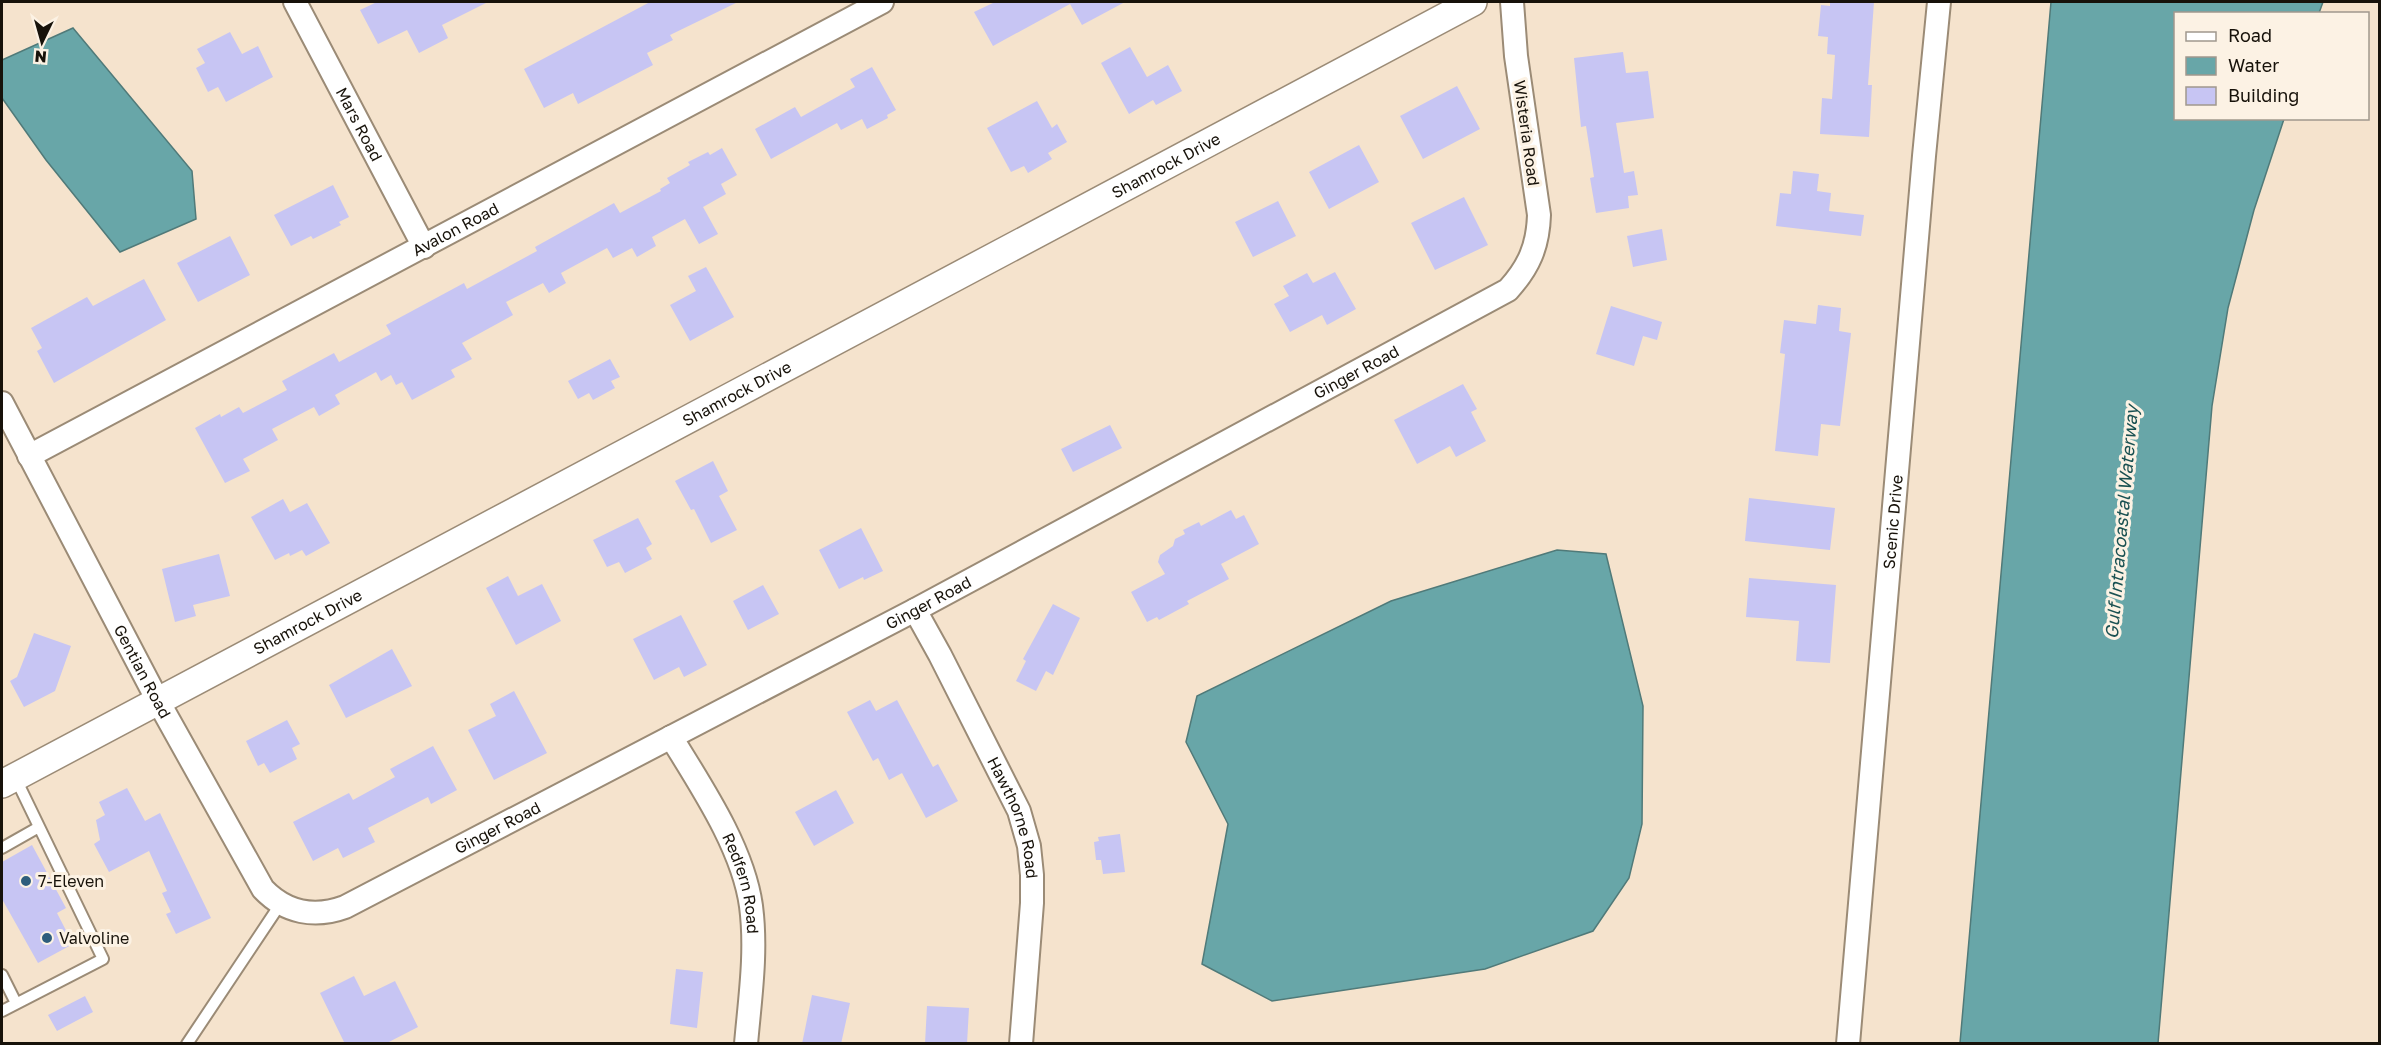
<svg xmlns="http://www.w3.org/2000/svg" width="2381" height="1045" font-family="'Golos Text',sans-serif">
	<rect width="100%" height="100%" fill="#f5e3cd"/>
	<!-- water -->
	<path fill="#68a6a8" stroke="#507a79" stroke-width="1.5" d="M2051 2H2323L2319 13 2176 14V118L2284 119 2254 210 2228 308 2212 406 2158 1043H1960Z
		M73 28 192 171 196 219 120 252 46 160 2 98V60Z
		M1557 550 1606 554 1643 706 1642 824 1629 878 1593 931 1485 969 1272 1001 1202 964 1228 824 1186 742 1197 696 1391 601Z"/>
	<!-- building -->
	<path fill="#c7c5f3" d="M377 2H488L442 25 448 38 419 53 407 30 378 44 360 10Z
		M650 2H738L670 35 673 40 647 53 653 65 578 104 573 93 544 108 524 69Z
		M995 2H1125L1082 25 1070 4 993 46 974 12Z
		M1830 2H1874L1868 85H1872L1869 137 1820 134 1822 98 1832 99 1835 55 1827 54 1828 37 1818 36 1821 5 1830 6Z
		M230 32 242 54 258 46 273 77 226 102 218 87 208 92 196 68 205 63 197 49Z
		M1130 47 1147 77 1168 65 1182 91 1156 105 1153 100 1129 114 1101 63Z
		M1623 52 1626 73 1648 71 1654 118 1616 123 1624 173 1634 171 1638 195 1628 196 1629 208 1596 213 1590 178 1594 177 1586 126 1581 127 1574 58Z
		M872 67 896 110 887 115 888 118 867 129 862 119 841 130 837 123 771 159 755 129 795 107 801 117 855 87 850 79Z
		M1457 86 1480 129 1423 159 1400 116Z
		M1037 101 1052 128 1057 124 1067 142 1048 153 1052 159 1028 173 1024 166 1011 172 987 128Z
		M1359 145 1379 182 1329 209 1309 172Z
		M722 148 737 175 721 184 726 194 703 207 718 234 699 244 685 219 652 237 656 246 637 257 632 248 613 258 607 248 561 273 566 283 549 293 543 283 506 302 513 315 462 343 472 359 451 370 455 377 412 400 402 382 396 385 391 375 381 381 376 372 335 395 340 404 319 416 314 407 272 429 278 440 243 459 250 471 225 483 195 428 220 414 221 417 239 407 243 413 287 390 282 381 334 353 339 362 391 334 386 325 464 283 467 289 537 251 535 247 614 203 620 213 661 191 660 189 670 183 667 178 690 165 688 162 708 152 710 155Z
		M1793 171 1819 174 1817 191 1831 193 1829 211 1864 215 1861 236 1776 226 1780 193 1791 194Z
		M333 185 349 217 339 222 341 225 313 239 311 236 291 246 274 215Z
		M1464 197 1488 245 1435 270 1411 223Z
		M1278 201 1296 236 1253 257 1235 222Z
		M1662 229 1667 260 1633 267 1627 236Z
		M230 236 250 275 198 302 177 263Z
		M706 267 734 317 690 341 670 305 696 291 688 276Z
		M1335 272 1356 309 1327 325 1322 315 1290 332 1274 304 1289 296 1283 286 1307 273 1313 283Z
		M144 279 166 320 54 383 37 351 42 348 31 328 87 297 93 306Z
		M1818 305 1841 308 1839 331 1851 333 1840 426 1821 424 1818 456 1775 451 1785 354 1780 353 1784 320 1816 324Z
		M1611 306 1662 322 1657 340 1643 336 1634 366 1596 354Z
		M610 359 620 377 611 381 615 388 593 400 589 393 578 399 568 381Z
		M1463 384 1477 409 1471 412 1486 441 1456 457 1450 446 1417 464 1394 420Z
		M1110 425 1122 448 1073 472 1061 449Z
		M713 461 728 491 719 496 737 530 711 543 694 509 691 510 675 481Z
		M1749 498 1835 508 1830 550 1745 541Z
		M283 499 290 512 307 503 330 543 306 556 302 550 290 556 289 553 275 560 251 517Z
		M1231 510 1236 519 1244 515 1259 544 1221 564 1229 579 1187 601 1189 604 1159 620 1157 617 1147 622 1131 592 1165 574 1158 562 1160 555 1173 546 1175 539 1185 534 1183 530 1199 522 1201 526Z
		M638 518 652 544 646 548 652 559 625 573 619 562 607 567 593 540Z
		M861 528 883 571 864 580 863 577 839 589 819 550Z
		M219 554 230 596 193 605 196 616 175 622 162 569Z
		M508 576 518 596 542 584 561 621 516 645 486 588Z
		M1749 578 1836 585 1830 663 1796 661 1799 621 1746 617Z
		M763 585 779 614 748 630 733 601Z
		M1053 604 1080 618 1053 675 1046 671 1036 691 1016 681 1026 661 1023 659Z
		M681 615 707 665 684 677 679 667 654 680 633 639Z
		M34 633 71 646 55 691 24 707 10 681 17 677Z
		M392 649 412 686 346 718 329 685Z
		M514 691 547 753 494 780 468 730 496 716 490 704Z
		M870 700 876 711 897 700 933 767 938 764 958 801 926 818 902 773 889 780 878 758 873 761 847 712Z
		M287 720 300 744 292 748 297 759 270 773 264 763 258 766 246 741Z
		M433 746 457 790 431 804 428 797 368 828 375 842 343 858 338 848 313 861 293 822 349 793 353 800 395 777 390 769Z
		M127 788 145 821 160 813 211 918 176 934 166 914 171 912 162 893 167 891 149 851 109 872 94 844 100 840 96 820 105 815 99 802Z
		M836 790 854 823 814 846 795 812Z
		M1120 834 1125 872 1103 874 1101 860H1096L1094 842 1099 841 1098 837Z
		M32 845 66 908 57 913 73 944 38 963 2 899V862Z
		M676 969 703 972 697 1028 670 1024Z
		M354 976 364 996 395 981 418 1027 385 1044H345L320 993Z
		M812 995 850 1003 841 1044H802Z
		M85 996 93 1012 57 1031 48 1015Z
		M927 1006 969 1008 967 1044H925Z"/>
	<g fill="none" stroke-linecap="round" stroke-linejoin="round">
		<!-- service casing -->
		<g stroke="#9b8b76" stroke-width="14">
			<path id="service" d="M2 848 39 827
				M2 975 16 1003
				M2 1011 103 959 15 777
				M187 1044 281 903"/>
		</g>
		<!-- minor casing -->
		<g stroke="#9b8b76" stroke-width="26">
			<g id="minor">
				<path id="s1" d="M295 2 424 247"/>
				<path id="s2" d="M2 403 158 701 263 889C286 913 315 918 345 907L915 610 1508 290C1529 267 1538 246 1539 215L1516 56 1512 2"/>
				<path id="s3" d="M29 456 882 2"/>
				<path id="s4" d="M915 610 940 655 1019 811 1029 846 1032 875V903L1021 1044"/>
				<path id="s5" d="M671 737C701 786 743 848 751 906 757 952 750 998 746 1044"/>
				<path id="s6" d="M1848 1044 1924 156 1939 2"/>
			</g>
		</g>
		<!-- tertiary casing -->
		<g stroke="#9b8b76" stroke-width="30">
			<g id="tertiary">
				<path id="s7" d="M2 784 1473 2"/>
			</g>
		</g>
		<!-- service -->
		<use href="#service" stroke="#fff" stroke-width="10"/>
		<!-- minor -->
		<use href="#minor" stroke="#fff" stroke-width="22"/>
		<!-- tertiary -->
		<use href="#tertiary" stroke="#fff" stroke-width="27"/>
	</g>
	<!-- markers -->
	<g fill="#2e5d7c" stroke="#fcf2e4" stroke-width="2">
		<circle cx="26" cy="881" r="6"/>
		<circle cx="47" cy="938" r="6"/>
	</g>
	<g text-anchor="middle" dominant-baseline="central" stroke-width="6" stroke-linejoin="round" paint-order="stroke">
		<!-- street labels -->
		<g font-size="16" fill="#17120a" stroke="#fcf2e4">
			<text stroke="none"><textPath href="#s1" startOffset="138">Mars Road</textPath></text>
			<text transform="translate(1527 133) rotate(82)">Wisteria Road</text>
			<text stroke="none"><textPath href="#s7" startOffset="1318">Shamrock Drive</textPath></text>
			<text stroke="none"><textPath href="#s3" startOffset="483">Avalon Road</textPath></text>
			<text stroke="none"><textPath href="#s2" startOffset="1785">Ginger Road</textPath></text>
			<text stroke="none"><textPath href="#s7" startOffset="832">Shamrock Drive</textPath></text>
			<text stroke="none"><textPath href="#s6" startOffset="524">Scenic Drive</textPath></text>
			<text stroke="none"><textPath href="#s2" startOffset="1299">Ginger Road</textPath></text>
			<text stroke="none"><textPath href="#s7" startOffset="346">Shamrock Drive</textPath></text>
			<text stroke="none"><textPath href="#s2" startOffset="303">Gentian Road</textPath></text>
			<text stroke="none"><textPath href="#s4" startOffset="231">Hawthorne Road</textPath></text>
			<text stroke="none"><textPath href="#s2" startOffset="813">Ginger Road</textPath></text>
			<text stroke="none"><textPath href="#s5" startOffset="164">Redfern Road</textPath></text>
		</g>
		<!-- poi labels -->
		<g font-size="16" fill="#17120a" stroke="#fcf2e4" text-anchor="start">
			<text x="38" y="881">7-Eleven</text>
			<text x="59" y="938">Valvoline</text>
		</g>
		<!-- water labels -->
		<g font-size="18" font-style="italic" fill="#1a5152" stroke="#fcf2e4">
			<text transform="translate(2121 522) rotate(-85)">Gulf Intracoastal Waterway</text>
		</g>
	</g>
	<!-- border -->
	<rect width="2381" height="1045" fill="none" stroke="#17120a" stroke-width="6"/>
	<!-- legend -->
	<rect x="2174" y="12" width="195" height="108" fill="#fcf2e4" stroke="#a0988d" stroke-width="1.5"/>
	<rect x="2186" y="32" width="30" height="9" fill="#ffffff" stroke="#a0988d" stroke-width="1.5"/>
	<text x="2228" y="42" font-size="18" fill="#17120a">Road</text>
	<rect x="2186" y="57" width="30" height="18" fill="#68a6a8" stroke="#a0988d" stroke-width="1.5"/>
	<text x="2228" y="72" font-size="18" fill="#17120a">Water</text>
	<rect x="2186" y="87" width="30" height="18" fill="#c7c5f3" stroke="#a0988d" stroke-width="1.5"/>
	<text x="2228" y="102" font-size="18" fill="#17120a">Building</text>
	<!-- north arrow -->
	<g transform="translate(42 42) rotate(185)" stroke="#fcf2e4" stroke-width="4.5" paint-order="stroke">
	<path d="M0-4.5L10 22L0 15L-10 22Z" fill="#17120a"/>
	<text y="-9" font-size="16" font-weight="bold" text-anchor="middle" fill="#17120a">N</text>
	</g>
</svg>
